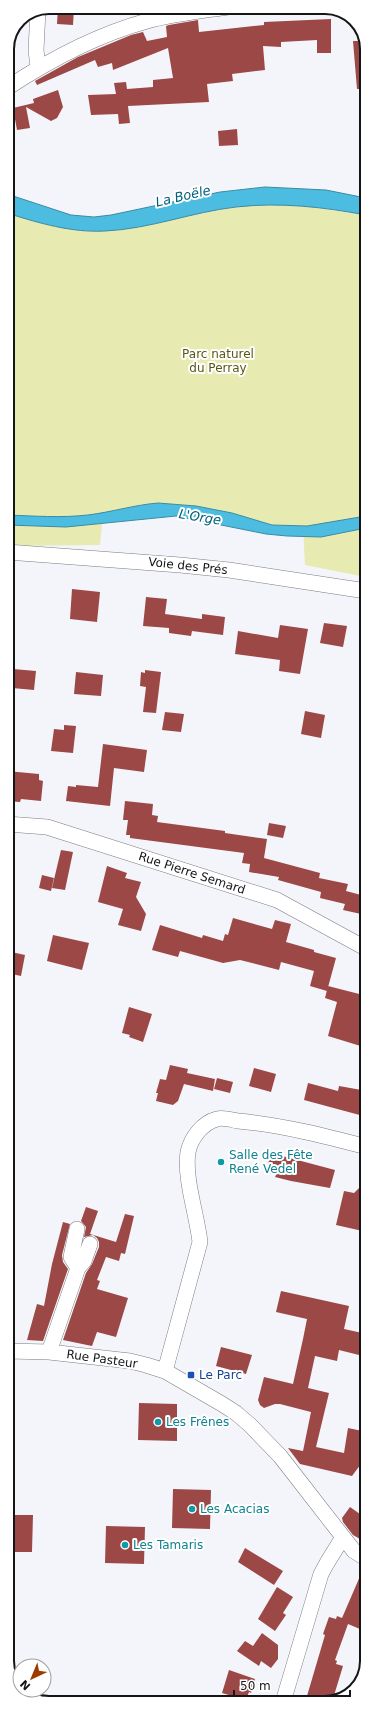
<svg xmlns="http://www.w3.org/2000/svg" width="374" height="1710" font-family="'DejaVu Sans',sans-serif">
	<rect width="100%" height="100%" fill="#f4f5fa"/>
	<!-- green -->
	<path fill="#e7eab1" d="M260 205H299L366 215V577L305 565 303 526 272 525 217 510 179 504 103 513 100 545 7 546V213L76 230 96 232 132 228 227 208Z"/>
	<!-- water -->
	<path fill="#4cbde1" stroke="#3b8ba4" d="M265 187 326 190 366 198V215C323 207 280 202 236 207 192 212 150 229 105 231 73 233 38 223 7 213V194L71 215 94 217 111 215 220 192Z
		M158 503 196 506 232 513 272 525 307 526 366 516V528L321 537 287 536 266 534 176 516 66 527 7 525V515C34 516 61 518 88 515 112 512 134 505 158 503Z"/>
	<!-- building -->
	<path fill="#9c4846" d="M58 7 74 8 73 25 57 24Z
		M331 19V53H317V40L281 42V47L263 46 265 70 232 74 233 81 207 84 209 102 128 106 130 123 119 124 118 114 91 115 88 95 116 94 114 83 126 82 127 89 153 87V80L173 78 168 48 113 70 112 63 98 67 95 60 37 85 35 81 78 57 131 35 143 32 147 41 167 37 166 26 169 25 198 20 199 32 264 25V22Z
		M353 41H366V89H357Z
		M58 90 63 107 57 118 51 121 26 107 30 128 17 130 13 108 34 103 33 99Z
		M237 129 238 145 219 146 218 131Z
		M72 589 100 592 97 622 70 619Z
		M146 597 167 599 165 614 202 619V614L225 617 223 635 192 631 191 636 169 633V628L143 626Z
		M324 623 347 626 343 647 320 643Z
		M280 625 308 629 300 674 279 671 280 660 235 654 238 631 278 638Z
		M13 669 36 671 34 690 12 688Z
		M145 670 161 672 156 713 143 712 146 687 140 686 141 672 145 673Z
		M76 672 103 675 101 696 74 694Z
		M305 711 325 715 321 738 301 734Z
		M165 712 184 714 181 732 162 730Z
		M64 725 76 726 73 753 51 751 54 729 64 730Z
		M103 744 147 750 144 772 114 768 110 806 66 801 68 786 76 787V785L98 787Z
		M7 771 39 774V780L43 781 41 801 21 799 20 802 7 801Z
		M125 801 153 804 152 815 158 816 157 822 225 831V833L267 839 264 858 320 873 319 878 348 884 346 891 365 896 361 914 343 910 345 904 320 898 321 892 278 880 279 877 249 872 250 864 242 863 244 853 130 838V835H126L128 820H123Z
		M269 823 286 826 283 838 267 835Z
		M61 850 73 852 65 890 52 888Z
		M107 866 127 873 125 878 141 882 136 897 146 914 141 931 118 925 123 909 98 902Z
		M42 875 54 878 51 891 39 888Z
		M233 918 272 929 275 920 291 924 286 942 314 950V952L336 958 327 991 310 986 314 971 281 962 279 970 240 960 223 963 180 951 178 957 152 950 160 925 202 938 203 935 223 941 225 934 228 935Z
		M53 935 89 943 82 970 47 961Z
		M7 951 25 955 21 976 7 973Z
		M328 986 367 996V1048L328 1036 337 1002 325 998Z
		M129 1007 152 1014 143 1042 129 1037 130 1035 122 1033Z
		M170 1065 188 1069 187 1073 215 1079 213 1091 184 1084 178 1101 173 1105 156 1101 158 1093H156L160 1079 166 1080Z
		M254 1068 276 1074 271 1092 249 1086Z
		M217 1078 233 1082 230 1093 214 1089Z
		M308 1083 338 1091 339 1086 367 1091V1117L304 1100Z
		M271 1153 335 1170 330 1188 291 1181 275 1177 276 1175 266 1172Z
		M367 1180V1232L336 1225 344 1191 354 1193Z
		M86 1207 98 1211 90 1234 116 1242 125 1214 134 1216 125 1254 121 1253 119 1261 106 1257 97 1280 100 1281 97 1289 128 1298 116 1337 97 1332 92 1346 63 1340 86 1273 92 1264 99 1247V1242L97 1238 93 1235 84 1237 86 1227 81 1221Z
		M63 1222 70 1224 62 1255 63 1262 68 1269 43 1341 27 1340 37 1304 44 1306 52 1264Z
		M281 1291 349 1306 344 1329 367 1334V1357L339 1350 337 1361 315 1356 308 1388 329 1393 316 1447 344 1453 348 1428 367 1432V1456L352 1476 300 1464 288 1448 303 1451 311 1412 280 1404H275L264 1408 260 1405 258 1400 264 1377 293 1384 303 1339 307 1319 276 1312Z
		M221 1347 252 1355 246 1374 216 1366Z
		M139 1403 177 1404V1441L138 1440Z
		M173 1489 211 1490 210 1529 172 1528Z
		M350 1507 367 1519V1543L353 1535 343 1522 342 1518Z
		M8 1515H33L32 1552H8Z
		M106 1526 145 1527 144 1564 105 1563Z
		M245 1548 283 1571 274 1585 238 1562Z
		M364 1567 367 1568V1632L348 1624 335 1660 337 1661 336 1664 343 1666 332 1702 307 1696 325 1635 323 1634 329 1617 336 1619 337 1616 342 1618Z
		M277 1587 293 1597 283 1613 286 1615 275 1631 258 1619Z
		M262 1633 278 1645V1659L271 1668 261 1661 259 1666 237 1651 245 1641 253 1646Z
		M229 1670 255 1679 251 1693 249 1692 246 1700 222 1693Z"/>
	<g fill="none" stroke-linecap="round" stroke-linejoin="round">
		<!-- minor casing -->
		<g stroke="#7b7c80" stroke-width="16">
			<path id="minor" d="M38 67 36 50 38 11
				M7 88C51 59 96 35 147 21 173 14 201 11 228 7
				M7 552 180 565 229 570 366 591
				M7 824 47 827 277 900 367 949
				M77 1229 71 1257 78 1268
				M8 1351 49 1352 130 1361 146 1365 165 1371 222 1404 236 1413 250 1425 280 1456 343 1537 354 1551 367 1559
				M49 1352 78 1268 84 1261 90 1244
				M165 1371 200 1242C197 1215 184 1178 188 1152 191 1138 202 1123 217 1119 223 1117 232 1120 238 1121 282 1125 325 1136 367 1147
				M283 1702 321 1574 327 1563 343 1537"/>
		</g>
		<!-- minor -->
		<use href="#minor" stroke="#fff" stroke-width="15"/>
	</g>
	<!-- markers -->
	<g fill="#0f9aa8" stroke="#fff" stroke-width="1.5">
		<circle cx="221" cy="1162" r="4"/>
		<circle cx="158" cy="1422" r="4"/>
		<circle cx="192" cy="1509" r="4"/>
		<circle cx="125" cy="1545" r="4"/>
	</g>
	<rect fill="#1a4fb4" stroke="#fff" stroke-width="1.5" x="187" y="1371" width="8" height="8" rx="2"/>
	<g text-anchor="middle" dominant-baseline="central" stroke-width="4" stroke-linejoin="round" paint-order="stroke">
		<!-- park labels -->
		<g font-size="12" fill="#585816" stroke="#fff">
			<text x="218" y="354">Parc naturel<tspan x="218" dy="14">du Perray</tspan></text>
		</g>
		<!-- street labels -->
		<g font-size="12" fill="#141517" stroke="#fff">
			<text transform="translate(188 566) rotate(6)">Voie des Prés</text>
			<text transform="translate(192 873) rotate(18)">Rue Pierre Semard</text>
			<text transform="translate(102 1359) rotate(8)">Rue Pasteur</text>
		</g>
		<!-- culture labels -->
		<g font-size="12" fill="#0d838f" stroke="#fff" text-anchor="start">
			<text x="229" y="1155">Salle des Fête<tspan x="229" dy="14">René Vedel</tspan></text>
			<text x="166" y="1422">Les Frênes</text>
			<text x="200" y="1509">Les Acacias</text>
			<text x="133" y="1545">Les Tamaris</text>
		</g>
		<!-- transit labels -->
		<g font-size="12" fill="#164399" stroke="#fff" text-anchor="start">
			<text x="199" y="1375">Le Parc</text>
		</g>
		<!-- water labels -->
		<g font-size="13" font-style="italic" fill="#00617a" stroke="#fff">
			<text transform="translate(183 196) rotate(-13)">La Boële</text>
			<text transform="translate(200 517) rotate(9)">L'Orge</text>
		</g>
	</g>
	<!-- crop -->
	<path d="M0 0H374V1710H0ZM49 14H325A35 35 0 0 1 360 49V1661A35 35 0 0 1 325 1696H49A35 35 0 0 1 14 1661V49A35 35 0 0 1 49 14Z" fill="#fff" fill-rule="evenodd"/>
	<path fill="none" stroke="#141517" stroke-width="2" d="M49 14H325A35 35 0 0 1 360 49V1661A35 35 0 0 1 325 1696H49A35 35 0 0 1 14 1661V49A35 35 0 0 1 49 14Z"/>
	<!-- north arrow -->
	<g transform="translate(32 1678) rotate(224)"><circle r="19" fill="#ffffff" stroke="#a1a1a2"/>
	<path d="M0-3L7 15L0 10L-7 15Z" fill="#9d3a00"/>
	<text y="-6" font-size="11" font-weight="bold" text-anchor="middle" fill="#141517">N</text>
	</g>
	<!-- scale -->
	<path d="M234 1690v6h116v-6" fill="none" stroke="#141517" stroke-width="2"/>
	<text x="240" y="1690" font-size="12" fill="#141517" stroke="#ffffff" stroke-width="3" paint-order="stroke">50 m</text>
</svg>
